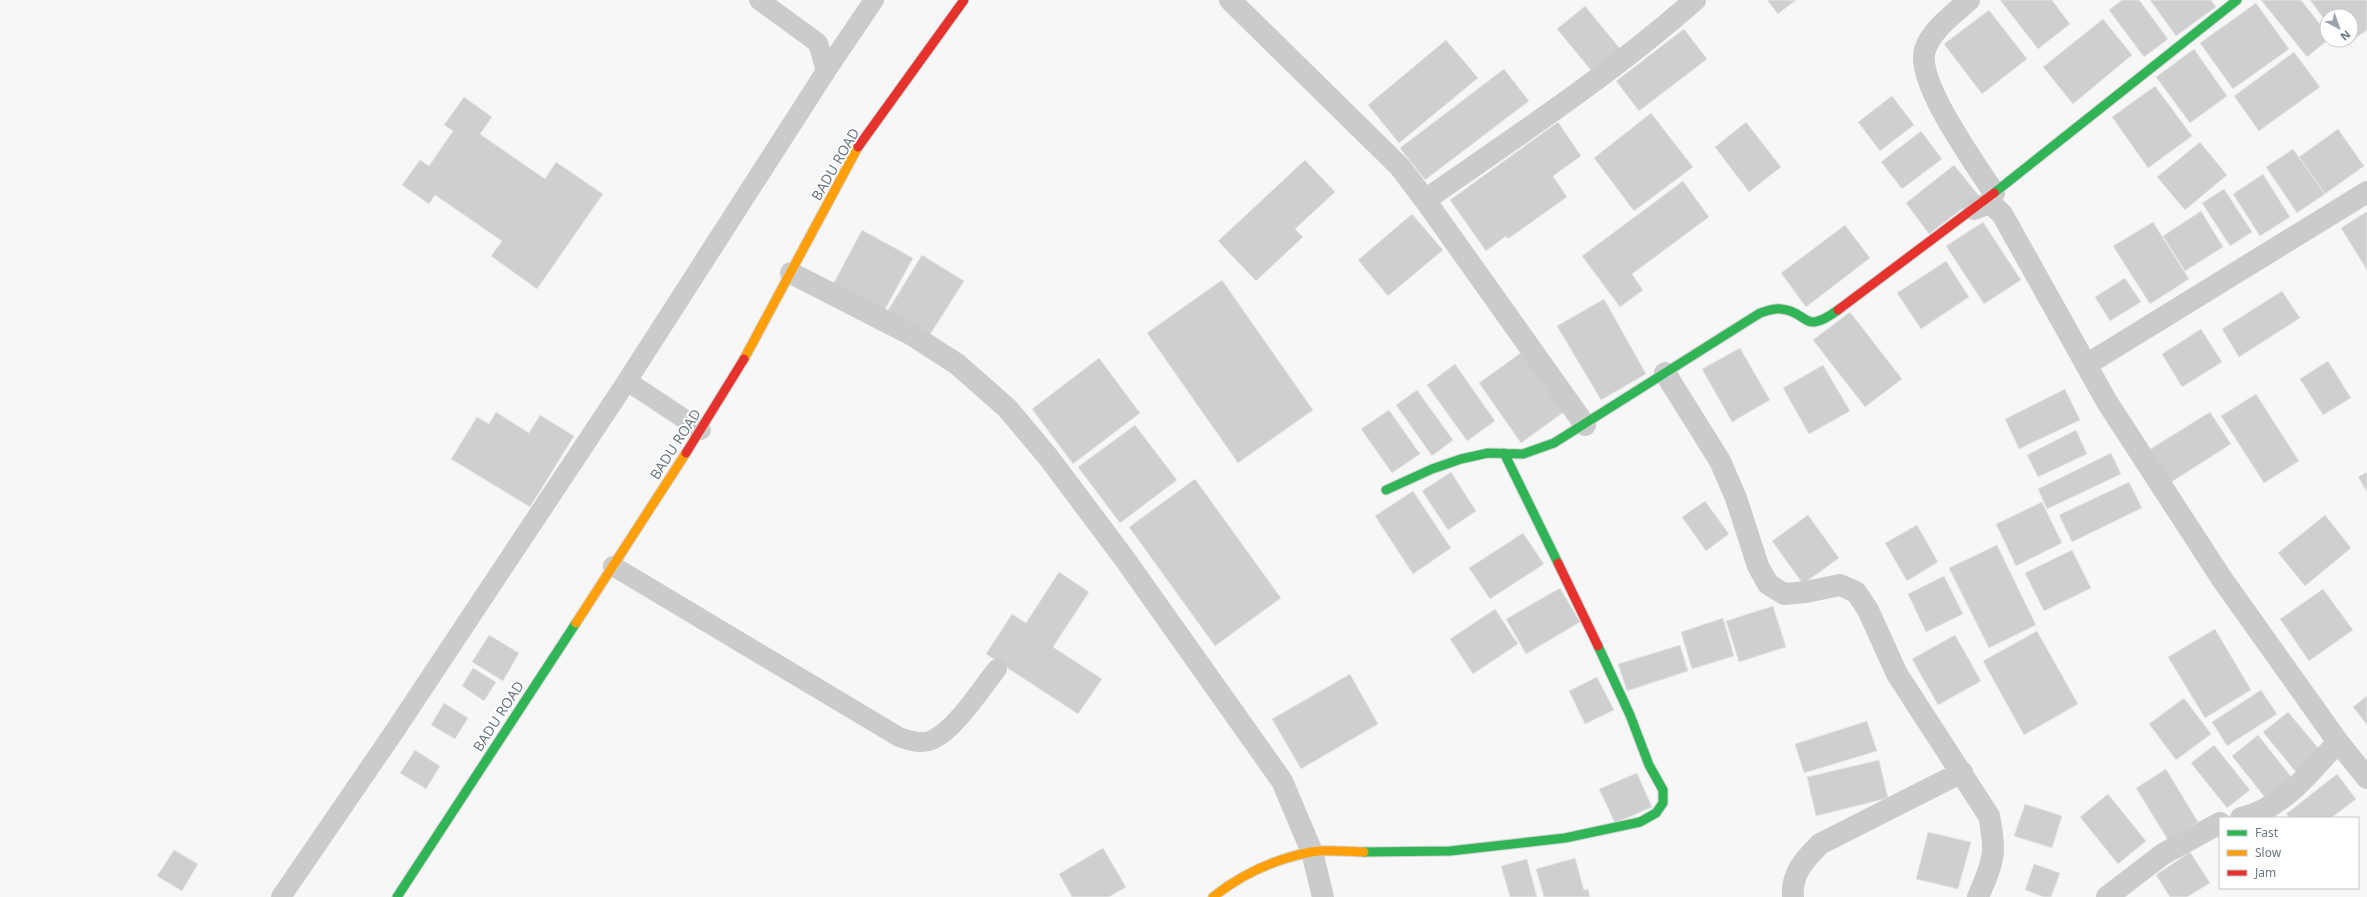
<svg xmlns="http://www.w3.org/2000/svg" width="2367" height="897" font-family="'Noto Sans',sans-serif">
	<rect width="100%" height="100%" fill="#f7f7f7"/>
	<!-- building -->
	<path fill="#cecfd0" stroke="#e6e6e6" d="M1767 0H1796L1778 14Z
		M2000 0H2052L2070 24 2038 49Z
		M2122 0H2139L2168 39 2144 57 2109 10Z
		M2150 0H2211L2216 7 2176 36Z
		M2261 0H2301L2327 33 2328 40 2307 57Z
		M2310 0H2367V30L2344 46 2340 40H2351V16H2327V23Z
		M2256 3 2289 49 2233 89 2200 43Z
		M1585 6 1622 51 1594 74 1557 29Z
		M1989 10 2027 59 1982 94 1944 44Z
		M2103 19 2132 55 2073 104 2043 67Z
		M1684 29 1707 59 1639 111 1616 81Z
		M1446 40 1478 78 1399 143 1368 105Z
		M2194 49 2227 96 2190 123 2156 77Z
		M2294 52 2320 87 2259 131 2234 96Z
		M1504 69 1529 101 1425 180 1400 148Z
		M2155 86 2192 136 2148 168 2112 117Z
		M1892 96 1914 125 1880 151 1858 122Z
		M464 97 492 117 480 134 545 179 556 162 603 194 537 289 491 256 502 241 435 195 429 204 402 185 420 160 429 166 453 131 444 125Z
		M1651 113 1693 167 1634 211 1594 158Z
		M1558 122 1581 156 1553 176 1567 197 1508 239 1506 236 1486 251 1450 200Z
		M1746 122 1781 167 1749 192 1715 147Z
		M2338 129 2364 166 2325 194 2299 157Z
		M1921 131 1942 159 1902 189 1881 162Z
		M2200 142 2227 175 2185 210 2157 177Z
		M2293 149 2325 194 2297 213 2266 167Z
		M1305 160 1335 192 1295 229 1303 237 1256 281 1218 241Z
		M1954 165 1979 196 1929 234 1906 203Z
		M2263 174 2290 217 2260 236 2233 194Z
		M1683 181 1709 217 1632 274 1643 290 1620 307 1582 256Z
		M2224 189 2252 232 2230 246 2202 203Z
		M2201 211 2223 247 2185 271 2163 236Z
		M2366 212 2367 214V270L2341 228Z
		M1412 214 1443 250 1388 296 1358 260Z
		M1983 222 2021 280 1984 304 1946 246Z
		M2153 222 2189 279 2150 304 2113 246Z
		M1845 225 1870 258 1806 307 1781 273Z
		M862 230 913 258 881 317 830 290Z
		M922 255 964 281 926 341 885 315Z
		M1946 261 1969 297 1921 329 1897 293Z
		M2125 278 2141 302 2110 321 2095 297Z
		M1222 280 1313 410 1238 463 1147 333Z
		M2282 291 2300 318 2239 357 2222 329Z
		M1604 299 1646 374 1601 400 1557 326Z
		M1850 312 1902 379 1865 407 1813 340Z
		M2201 329 2222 362 2182 387 2162 354Z
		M1740 348 1770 400 1732 422 1702 369Z
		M1522 352 1564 412 1521 443 1479 383Z
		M1099 358 1140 413 1073 464 1032 409Z
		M2328 361 2351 398 2323 415 2300 379Z
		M1455 364 1495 421 1467 441 1427 385Z
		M1823 365 1850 411 1809 434 1783 388Z
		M2065 389 2080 420 2019 449 2005 419Z
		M1417 390 1453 440 1432 456 1396 405Z
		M2256 394 2299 461 2264 483 2221 416Z
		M1389 410 1420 454 1392 473 1361 429Z
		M496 412 529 433 540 415 574 436 530 507 451 459 477 417 489 424Z
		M2210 412 2231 444 2165 486 2144 453Z
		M1135 425 1177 480 1120 523 1078 467Z
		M2076 430 2087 454 2038 477 2027 455Z
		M2111 453 2121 474 2047 509 2038 489Z
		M1451 472 1476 511 1448 530 1422 491Z
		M2367 472V492L2358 477Z
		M1195 479 1281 598 1215 646 1129 527Z
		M2129 482 2142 508 2072 542 2059 515Z
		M1413 491 1451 548 1413 574 1375 516Z
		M1705 501 1729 534 1706 551 1682 517Z
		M2042 502 2062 543 2016 566 1996 524Z
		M1808 515 1839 558 1803 584 1772 541Z
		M2325 515 2351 548 2305 586 2278 553Z
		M1917 525 1938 562 1907 581 1885 543Z
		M1523 533 1544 564 1490 599 1469 568Z
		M1997 545 2036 625 1989 648 1949 568Z
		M2072 550 2091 588 2044 611 2025 573Z
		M1059 572 1089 592 1053 647 1102 679 1078 714 986 654 1012 614 1026 623Z
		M1944 576 1963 614 1926 632 1908 594Z
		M1560 588 1580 622 1526 654 1506 619Z
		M2323 589 2353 630 2309 661 2280 619Z
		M1773 606 1786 647 1739 662 1726 621Z
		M1495 609 1518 644 1473 674 1450 639Z
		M1723 618 1734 656 1692 669 1681 632Z
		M2215 629 2251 690 2205 718 2168 657Z
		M2037 631 2078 704 2024 735 1983 661Z
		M489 635 519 653 503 681 472 662Z
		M1955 635 1981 681 1938 705 1912 659Z
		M1680 645 1688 671 1627 691 1618 664Z
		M473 668 496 682 484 701 462 686Z
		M1350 674 1378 724 1301 769 1272 719Z
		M1597 677 1614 710 1585 724 1569 691Z
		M2261 690 2277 714 2227 746 2212 722Z
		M2367 696V725L2353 707Z
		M2184 698 2211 734 2176 760 2149 724Z
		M444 703 468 718 455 739 431 725Z
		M2288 712 2324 755 2299 776 2263 732Z
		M1867 721 1877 751 1804 773 1795 744Z
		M2258 735 2293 779 2267 800 2232 756Z
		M2214 745 2250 790 2227 808 2191 763Z
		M415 750 440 766 426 789 400 773Z
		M1879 760 1888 798 1816 816 1807 777Z
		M2166 769 2198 822 2168 840 2136 788Z
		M1637 773 1652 807 1615 823 1599 789Z
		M2337 774 2356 799 2331 818H2290L2286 814Z
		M2108 794 2146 841 2118 864 2080 817Z
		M2025 804 2062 816 2052 848 2014 836Z
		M1928 832 1971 842 1958 889 1916 879Z
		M1103 848 1126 887 1109 897H1072L1059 874Z
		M174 850 198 864 182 891 157 876Z
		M2190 852 2210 883 2187 897H2170L2156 875Z
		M1575 858 1584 890 1588 889 1590 897H1544L1536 869Z
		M1527 859 1537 897H1510L1501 866Z
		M2034 864 2060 873 2051 897H2044L2025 890Z"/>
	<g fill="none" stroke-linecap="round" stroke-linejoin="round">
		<!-- fast casing -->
		<g stroke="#d3d4d5" stroke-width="11">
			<path id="fast" d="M1994 193 2237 0
				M1504 453 1558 563
				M1386 490 1432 469 1461 459 1488 453 1523 454 1554 443 1760 313C1767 311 1774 308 1781 309 1810 312 1802 336 1838 310
				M1364 852 1450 851 1565 838 1640 822 1656 813 1663 803V790L1649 765 1630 715 1598 646
				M397 897 576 623"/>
		</g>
		<!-- slow casing -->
		<g stroke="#d3d4d5" stroke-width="11">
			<path id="slow" d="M744 359 858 147
				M576 623 686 453
				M1213 897C1242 874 1275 859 1311 852 1327 849 1347 852 1364 852"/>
		</g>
		<!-- jam casing -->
		<g stroke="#d3d4d5" stroke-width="11">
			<path id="jam" d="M858 147 964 0
				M1838 310 1994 193
				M686 453 744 359
				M1558 563 1598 646"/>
		</g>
		<!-- lane -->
		<path stroke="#cacccc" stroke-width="20" d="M826 71 874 0
			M701 430 627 381 826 71 818 43 759 0
			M613 566 899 737C909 740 921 745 932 740 956 729 980 690 997 669
			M281 897 394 732 627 381"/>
		<!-- street -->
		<path stroke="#cacccc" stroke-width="22" d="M1230 0 1400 167 1425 200 1585 425
			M1969 0C1954 14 1931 30 1925 50 1915 82 1976 164 1994 193
			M1425 200C1517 136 1611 74 1695 0
			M1974 209 1990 203 2002 214 2107 402 2222 579 2338 742 2367 778
			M791 273 912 335 957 364 1007 408 1049 458 1124 558 1282 781 1312 852 1323 897
			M2086 365 2367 192
			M1665 373 1720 461 1736 498 1758 566 1768 584 1784 594 1806 592 1840 585 1856 592 1868 610 1897 674 1989 816C1997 856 1993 861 1978 897
			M2241 818C2284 808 2309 773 2338 742
			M1793 897C1791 874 1804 860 1820 844L1962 772
			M2107 897 2163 854 2220 823"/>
		<!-- fast -->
		<use href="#fast" stroke="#30b455" stroke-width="9"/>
		<!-- slow -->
		<use href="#slow" stroke="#ff9f0a" stroke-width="9"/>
		<!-- jam -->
		<use href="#jam" stroke="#e5322d" stroke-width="9"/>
	</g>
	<g text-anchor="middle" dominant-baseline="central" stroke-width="4" stroke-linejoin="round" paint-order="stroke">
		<!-- street labels -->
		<g font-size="14" fill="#6a7884" stroke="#fff">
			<text transform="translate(835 164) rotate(-60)">BADU ROAD</text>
			<text transform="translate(675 444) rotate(-57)">BADU ROAD</text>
			<text transform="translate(498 716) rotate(-57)">BADU ROAD</text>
		</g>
	</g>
	<!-- legend -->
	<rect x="2219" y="817" width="140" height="72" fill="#ffffff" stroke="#c3c9ce"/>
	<rect x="2227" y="830" width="20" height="6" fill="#30b455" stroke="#c3c9ce"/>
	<text x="2255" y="837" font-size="12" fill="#6a7884">Fast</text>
	<rect x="2227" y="850" width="20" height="6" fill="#ff9f0a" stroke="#c3c9ce"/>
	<text x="2255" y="857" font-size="12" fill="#6a7884">Slow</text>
	<rect x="2227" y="870" width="20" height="6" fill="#e5322d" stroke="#c3c9ce"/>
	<text x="2255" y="877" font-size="12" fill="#6a7884">Jam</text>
	<!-- north arrow -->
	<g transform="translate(2339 28) rotate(139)"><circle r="19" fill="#ffffff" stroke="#c3c9ce"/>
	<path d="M0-3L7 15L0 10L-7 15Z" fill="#9ba4ac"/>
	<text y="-6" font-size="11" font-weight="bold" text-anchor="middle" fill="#6a7884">N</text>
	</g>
</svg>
